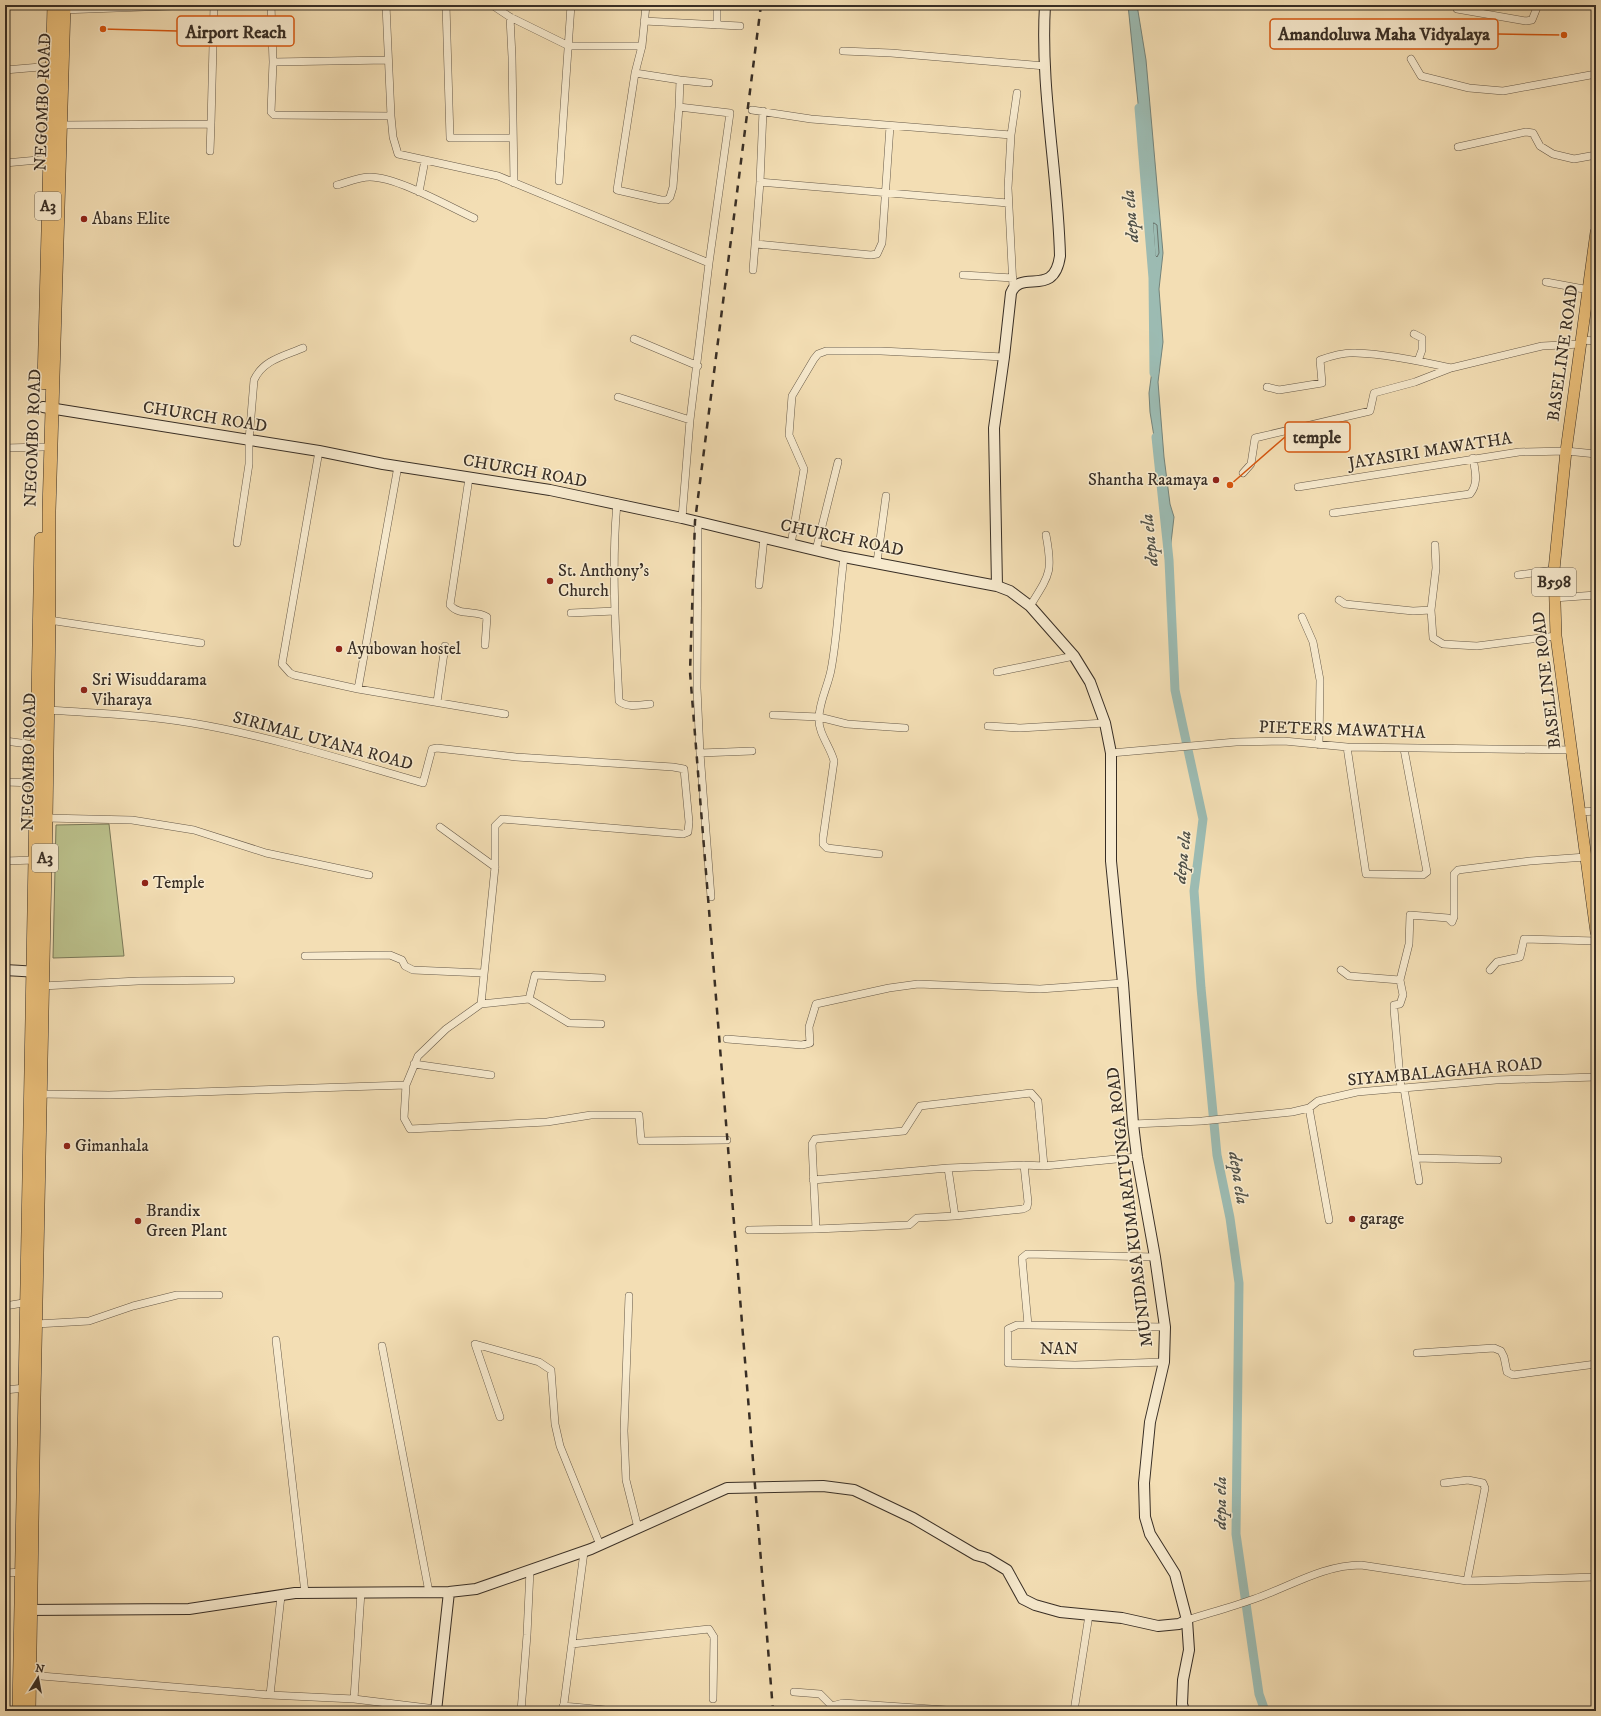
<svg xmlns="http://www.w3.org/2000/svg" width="1601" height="1716" font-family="'IM FELL DW Pica',serif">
	<rect width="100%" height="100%" fill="#f3deb4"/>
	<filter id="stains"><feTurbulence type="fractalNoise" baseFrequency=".005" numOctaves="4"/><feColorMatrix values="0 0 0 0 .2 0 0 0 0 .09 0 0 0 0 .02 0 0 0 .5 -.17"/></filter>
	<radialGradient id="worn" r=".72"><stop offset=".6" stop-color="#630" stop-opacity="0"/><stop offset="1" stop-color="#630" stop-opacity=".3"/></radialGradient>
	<!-- green -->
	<path fill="#bbc18c" stroke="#7a7858" d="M109 824 124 956 53 958 56 825Z"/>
	<!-- water -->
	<path fill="#9cbbb2" stroke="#74837a" d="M1128 5H1137L1146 60 1163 253 1159 289 1163 342 1158 382 1164 457 1170 504 1174 517 1169 560 1167 516 1150 412 1149 393 1156 341 1153 278 1142 142Z"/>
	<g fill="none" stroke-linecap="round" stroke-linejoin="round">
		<!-- shore -->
		<path stroke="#6a746c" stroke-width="1" d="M1154 223 1157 225 1159 253 1157 257 1155 255 1153 225Z"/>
		<!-- canal -->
		<path stroke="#9cbbb2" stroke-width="9" d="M1139 108 1153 278 1154 373
			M1156 437 1169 560 1175 690 1203 819 1194 891 1201 988 1217 1155 1230 1218 1239 1283 1236 1534 1259 1694 1265 1711"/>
		<!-- street casing -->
		<g stroke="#675a49" stroke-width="8">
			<path id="street" d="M271 5 273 62 271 112 274 115 391 116 386 5
				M446 5 450 138H513
				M492 5 510 17 569 46H642
				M646 5 642 46 635 73 617 190 661 200H667L670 197 673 187 679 107
				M1457 9 1526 21 1532 20 1538 5
				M61 10 200 5
				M510 17 512 57 514 183
				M644 21 740 26
				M717 25V5
				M843 51 891 53 1045 66
				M1411 59 1421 76 1469 88 1503 91 1596 74
				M273 62 388 60
				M5 70 52 66
				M635 73 680 80 679 107 730 113 709 263
				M680 80 709 83
				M752 110 811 119 1011 135
				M391 116 393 137 398 154 498 176 709 263 690 420 682 518
				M60 125 211 124 214 5
				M1458 147 1526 132 1533 133 1540 146 1553 154 1574 159 1596 155
				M210 151 211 124
				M5 163 49 159
				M559 181 571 5
				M760 182 1008 203
				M337 185C348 182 359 177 370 177 397 177 448 206 474 218
				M419 192 425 160
				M756 244 871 255 877 254 882 243 890 126
				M753 270 760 182 763 111
				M963 275 1013 278
				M1546 282 1589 290
				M1013 287 1008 188 1011 135 1017 93
				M1414 334 1422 338V350L1418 361
				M634 339 698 366
				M1581 340 1596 341
				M1267 387 1279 390 1322 383 1320 360C1331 356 1343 352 1356 353 1387 354 1420 361 1451 368
				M618 397 690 420
				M5 448 43 447
				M319 451 282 664 290 673 294 675 358 689 505 714
				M1243 473 1251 464 1255 438 1370 411 1374 393 1415 382 1451 368 1542 346 1581 344
				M469 478 450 605C460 617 476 609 487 617L485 645
				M1298 487 1519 452 1566 451 1596 454
				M617 503C611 569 616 635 619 701 627 708 640 705 650 704
				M1333 513 1470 494C1479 483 1475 471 1473 458
				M698 522 697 688 700 753 711 897
				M237 543 249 464V440L254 380C263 360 284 356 303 348
				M791 544 804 469 789 435 792 396 814 359 818 354 826 351H881L1004 357
				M1435 545 1436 568 1431 610 1433 638 1443 644 1477 646 1556 636
				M816 550 838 462
				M844 557C839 594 838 633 831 670 828 686 819 702 819 718 818 733 830 746 834 761L823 838V844L827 848 879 854
				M877 562 886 496
				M1518 575 1554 570
				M759 585 764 538
				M1554 598 1596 595
				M1339 600 1345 604 1413 611 1431 610
				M1030 606C1050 574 1053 572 1046 535
				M571 613 615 611
				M1302 617 1313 642 1320 680 1319 745
				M49 620 201 643
				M997 672 1074 656
				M358 689 398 466
				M437 702 445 646
				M47 710C96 713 144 715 192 723 270 736 347 761 423 783L432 749 437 748 516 757 673 767 684 769 689 822 688 832 683 834 502 819 495 826V867L481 1004 446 1029 418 1056 406 1085 404 1118 410 1129 547 1122 591 1115H639L641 1141 727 1140
				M773 715 819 717 847 724 905 728
				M988 726 1020 728 1105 723
				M5 741 36 745
				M1347 747 1366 874 1423 875 1427 872 1404 749
				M700 753 752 751
				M1111 753 1236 742 1284 741 1347 747 1572 750
				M5 782 36 783
				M1580 812 1596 811
				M46 818 132 820 194 830 266 853 369 875
				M440 827 495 867
				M5 861 34 860
				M305 956 390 955 402 960 405 966 413 970 483 973
				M1341 970 1349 976 1400 980
				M1490 970 1497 962 1520 957 1524 939 1596 941
				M42 986 138 981 231 980
				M529 999 569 1023 601 1024
				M481 1004 529 999 535 975 602 978
				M727 1039 802 1045 810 1043 809 1027 816 1004 889 988 918 984 1040 989 1123 983
				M414 1064 491 1075
				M1404 1088 1419 1181
				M1401 1089 1394 1009V1005L1400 1004 1403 995 1400 980 1409 944 1410 915 1448 918 1452 922 1454 917V874L1458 870 1530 861 1586 857
				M40 1094 109 1095 406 1085
				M1309 1108 1329 1220
				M1133 1124 1202 1121 1292 1112 1309 1108 1318 1101 1357 1092 1496 1080 1596 1077
				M1415 1158 1498 1160
				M1044 1166 1038 1101 1031 1093 920 1106 904 1131 815 1139 812 1144 816 1229 909 1225 917 1218 955 1216 948 1168 1024 1165 1044 1166 1137 1157
				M813 1180 948 1168
				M955 1216 1023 1209 1027 1207 1028 1202 1024 1165
				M749 1230 816 1229
				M1155 1257 1027 1254 1022 1258 1028 1325 1165 1327
				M629 1296 624 1431 626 1480 638 1528
				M5 1306 29 1302
				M36 1324 89 1321 133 1306 177 1295H219
				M1028 1325H1017L1008 1329V1363L1075 1365 1164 1362
				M276 1340 305 1593
				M382 1346 429 1592
				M1417 1353 1494 1348 1501 1351 1504 1357 1507 1372 1513 1375 1596 1364
				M5 1390 25 1388
				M500 1417 475 1344 539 1362 551 1370 555 1424 560 1446 600 1545
				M1444 1483 1468 1480 1483 1483 1485 1488 1467 1581
				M5 1573 23 1572
				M1187 1620C1209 1613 1232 1607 1254 1599 1289 1587 1323 1565 1361 1565L1467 1581 1596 1577
				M572 1644 709 1629 714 1637 713 1699
				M29 1675 270 1695 354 1699 436 1709
				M794 1692 820 1694 832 1706 843 1703 961 1711
				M270 1695 281 1596
				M354 1699 361 1592
				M563 1706 616 1711
				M521 1711 527 1635 530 1570
				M563 1711 584 1552
				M1074 1711 1089 1615
				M1510 1711H1514"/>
		</g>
		<!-- secondary casing -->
		<g stroke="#382e25" stroke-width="12">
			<path id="secondary" d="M43 407 319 451 383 464 550 490 682 518 844 557 997 586 1010 591 1030 606 1074 656 1090 682 1105 723 1111 753V861L1123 983 1133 1124 1137 1157 1155 1257 1165 1327 1164 1362 1150 1422 1144 1483 1145 1517 1150 1534 1175 1574 1187 1620 1189 1650 1183 1680 1182 1704 1184 1711
				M997 586 994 428 1004 357 1011 293C1021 268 1054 299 1060 256 1058 172 1040 89 1045 5
				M5 970 39 972
				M23 1610 189 1609 295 1593 449 1592 476 1589 591 1549 727 1488 823 1486 854 1490 913 1518 976 1555 987 1558 1007 1570 1023 1599 1035 1605 1060 1612 1122 1618 1158 1626 1179 1624 1187 1620
				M436 1711 449 1592"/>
		</g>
		<!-- primary casing -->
		<g stroke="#382e25" stroke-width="12">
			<path id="primary" d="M1596 232 1566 451 1554 570 1556 636 1596 932"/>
		</g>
		<!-- highway casing -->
		<g stroke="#382e25" stroke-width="14">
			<path id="highway" d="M44 383 54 5
				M19 1711 41 539
				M29 1711 34 1398 46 818 49 620V511L64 5"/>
		</g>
		<!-- street -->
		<use href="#street" stroke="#f7eace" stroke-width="7"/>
		<!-- secondary -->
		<use href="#secondary" stroke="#f7eace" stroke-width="10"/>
		<!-- primary -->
		<use href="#primary" stroke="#eabf7a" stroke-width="11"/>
		<!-- highway -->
		<use href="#highway" stroke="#eabf7a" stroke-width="13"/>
		<!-- rail -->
		<path stroke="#382e25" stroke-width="2.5" stroke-dasharray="7 7" stroke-linecap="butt" d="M761 5 695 521 690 672 773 1711"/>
	</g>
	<!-- markers -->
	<g fill="#8f2418" stroke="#f7eace" stroke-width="1.5">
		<circle cx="84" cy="219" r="4"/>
		<circle cx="1216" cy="480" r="4"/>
		<circle cx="550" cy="581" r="4"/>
		<circle cx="339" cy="649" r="4"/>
		<circle cx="84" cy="690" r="4"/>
		<circle cx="145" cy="883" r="4"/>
		<circle cx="67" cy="1146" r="4"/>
		<circle cx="1352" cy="1219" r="4"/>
		<circle cx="138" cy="1221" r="4"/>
	</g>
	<g text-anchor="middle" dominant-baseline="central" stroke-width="3" stroke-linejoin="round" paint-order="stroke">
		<!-- shield labels -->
		<g fill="#f7eace" stroke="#716658" stroke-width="1">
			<rect x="35" y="192" width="26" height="28" rx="3"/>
			<rect x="1532" y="568" width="44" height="28" rx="3"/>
			<rect x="32" y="844" width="26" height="28" rx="3"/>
		</g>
		<g font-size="16" font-weight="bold" fill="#382e25">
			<text x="48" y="206">A3</text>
			<text x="1554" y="582">B598</text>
			<text x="45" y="858">A3</text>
		</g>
		<!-- street labels -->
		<g font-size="17" fill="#382e25" stroke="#f7eace">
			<text transform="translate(43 102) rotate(-88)">NEGOMBO ROAD</text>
			<text transform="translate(1563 353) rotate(-82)">BASELINE ROAD</text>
			<text transform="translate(205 417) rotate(9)">CHURCH ROAD</text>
			<text transform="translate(33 438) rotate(-88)">NEGOMBO ROAD</text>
			<text transform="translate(1430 451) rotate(-9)">JAYASIRI MAWATHA</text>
			<text transform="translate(525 471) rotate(10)">CHURCH ROAD</text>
			<text transform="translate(842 538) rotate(12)">CHURCH ROAD</text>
			<text transform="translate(1547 680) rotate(-97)">BASELINE ROAD</text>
			<text transform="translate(1342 730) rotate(2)">PIETERS MAWATHA</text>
			<text transform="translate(323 741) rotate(15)">SIRIMAL UYANA ROAD</text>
			<text transform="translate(29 762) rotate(-89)">NEGOMBO ROAD</text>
			<text transform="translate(1445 1072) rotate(-5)">SIYAMBALAGAHA ROAD</text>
			<text transform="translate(1130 1207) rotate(-97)">MUNIDASA KUMARATUNGA ROAD</text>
			<text transform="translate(1059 1349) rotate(1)">NAN</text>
		</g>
		<!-- poi labels -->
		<g font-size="17" fill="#382e25" stroke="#f7eace" text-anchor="start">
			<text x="92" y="219">Abans Elite</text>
			<text x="1208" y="480" text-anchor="end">Shantha Raamaya</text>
			<text x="558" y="571">St. Anthony's<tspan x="558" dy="20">Church</tspan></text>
			<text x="347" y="649">Ayubowan hostel</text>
			<text x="92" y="680">Sri Wisuddarama<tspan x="92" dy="20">Viharaya</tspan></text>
			<text x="153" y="883">Temple</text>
			<text x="75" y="1146">Gimanhala</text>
			<text x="146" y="1211">Brandix<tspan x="146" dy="20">Green Plant</tspan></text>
			<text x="1360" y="1219">garage</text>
		</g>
		<!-- water labels -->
		<g font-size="18" font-style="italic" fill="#515148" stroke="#f7eace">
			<text transform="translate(1131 216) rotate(-95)">depa ela</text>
			<text transform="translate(1150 540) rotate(-96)">depa ela</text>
			<text transform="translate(1183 857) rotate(-84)">depa ela</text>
			<text transform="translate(1238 1178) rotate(81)">depa ela</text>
			<text transform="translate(1221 1503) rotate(-90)">depa ela</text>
		</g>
	</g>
	<!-- callouts -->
	<path fill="none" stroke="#d6550e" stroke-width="1.5" d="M103 29L177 31M1564 35L1498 34M1230 485L1285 437"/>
	<g fill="#d6550e" stroke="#f7eace" stroke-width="1.5">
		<circle cx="103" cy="29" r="4"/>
		<circle cx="1564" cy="35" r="4"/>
		<circle cx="1230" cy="485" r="4"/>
	</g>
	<g fill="#f7eace" stroke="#d6550e" stroke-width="1.5">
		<rect x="177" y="16" width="117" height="30" rx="4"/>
		<rect x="1270" y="19" width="228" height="30" rx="4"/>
		<rect x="1285" y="422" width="65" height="30" rx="4"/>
	</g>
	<g font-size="18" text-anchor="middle" font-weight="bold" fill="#382e25">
		<text x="236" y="38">Airport Reach</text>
		<text x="1384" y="40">Amandoluwa Maha Vidyalaya</text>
		<text x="1317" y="443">temple</text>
	</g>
	<!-- margin -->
	<rect width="1601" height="1716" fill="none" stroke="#f3deb4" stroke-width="20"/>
	<rect x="6" y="6" width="1589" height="1704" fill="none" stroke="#382e25" stroke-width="2"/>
	<rect x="10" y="10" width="1581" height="1696" fill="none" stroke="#382e25"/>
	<!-- north arrow -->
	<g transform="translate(38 1678) rotate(11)" stroke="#f7eace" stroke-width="3" paint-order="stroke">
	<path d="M0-3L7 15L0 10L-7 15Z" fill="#382e25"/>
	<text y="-6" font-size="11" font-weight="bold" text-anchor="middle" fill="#382e25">N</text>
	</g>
	<rect width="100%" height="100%" filter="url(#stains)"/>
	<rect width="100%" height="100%" fill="url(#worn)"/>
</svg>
